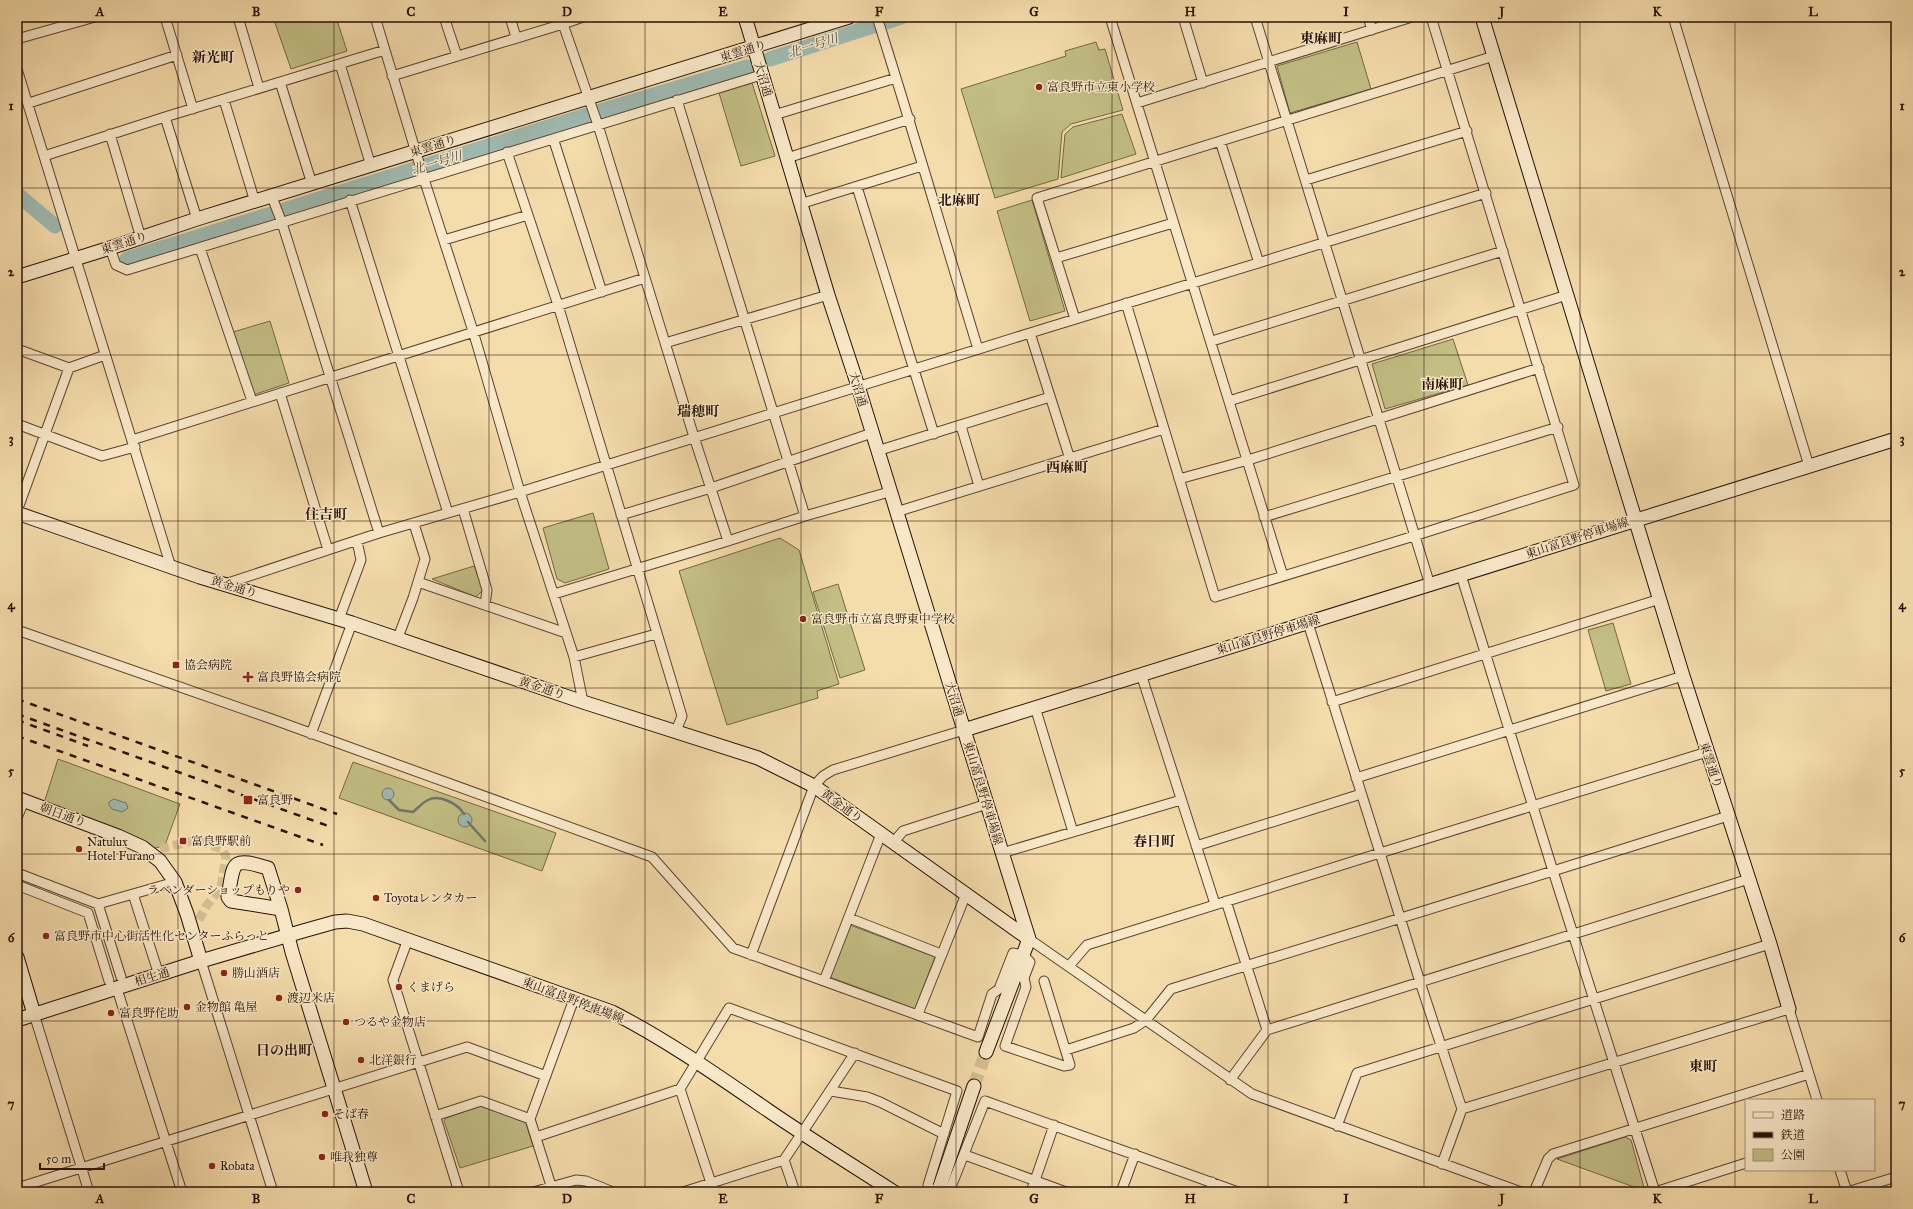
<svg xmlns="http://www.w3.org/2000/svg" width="1913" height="1209" font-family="'IM FELL Great Primer','Noto Serif JP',serif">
	<rect width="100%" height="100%" fill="#f5dcab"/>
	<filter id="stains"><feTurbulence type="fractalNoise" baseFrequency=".005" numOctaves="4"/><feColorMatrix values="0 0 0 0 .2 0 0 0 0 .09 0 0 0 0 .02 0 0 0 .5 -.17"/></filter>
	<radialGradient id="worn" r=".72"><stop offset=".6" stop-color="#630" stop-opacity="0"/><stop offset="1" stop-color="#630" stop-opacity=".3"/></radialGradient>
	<!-- green -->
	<path fill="#c2be84" stroke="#756744" d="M273 17H336L347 51 291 69Z
		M1096 42 1099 50 1105 49 1123 110 1071 124 1062 132 1058 179 995 198 961 89 1066 56 1065 51Z
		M1357 42 1371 89 1290 113 1277 66Z
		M752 83 775 156 741 166 719 93Z
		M1122 114 1136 154 1061 178 1065 134 1073 127Z
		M1032 200 1065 311 1030 321 997 211Z
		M270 321 289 383 253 395 233 332Z
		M1453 339 1468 385 1385 409 1372 364Z
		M593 513 609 569 565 583 557 579 543 528Z
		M780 538 799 550 839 684 817 691 818 698 727 725 679 571Z
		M474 566 483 590 476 597 432 579Z
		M838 584 865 670 840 678 813 592Z
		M1613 623 1631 684 1606 691 1588 630Z
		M58 759 180 804 165 845 153 849 44 803Z
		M353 762 556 833 542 871 339 798Z
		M850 925 935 957 915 1009 830 977Z
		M480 1106 525 1120 533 1146 460 1168 444 1121 446 1118Z
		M1625 1137 1631 1140 1645 1191 1557 1159Z"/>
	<!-- water -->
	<path fill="#9ebab1" stroke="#6f766c" d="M382 794a6 6 0 1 1 12 0a6 6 0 1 1-12 0Z
		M114 799 126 803 128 808 122 812 112 809 109 805V802Z
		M458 820a7 7 0 1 1 14 0a7 7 0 1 1-14 0Z"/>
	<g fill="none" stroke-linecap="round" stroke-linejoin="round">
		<!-- stream -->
		<path stroke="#6f766c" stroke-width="2.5" d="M389 800 399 810 413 812C418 808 422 803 428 800 440 794 458 804 464 814
			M468 822 485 841"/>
		<!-- river -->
		<path stroke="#9ebab1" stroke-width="15" d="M770 59 901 17
			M17 194 55 226
			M127 259 587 115 747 67"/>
		<!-- street-tunnel -->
		<path stroke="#d6bd92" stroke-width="9" stroke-dasharray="9 4.5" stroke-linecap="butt" d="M160 849 196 840 222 849 226 856 221 888 207 905 198 921 190 923"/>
		<!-- secondary-tunnel -->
		<path stroke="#d6bd92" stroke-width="13" stroke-dasharray="13 6" stroke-linecap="butt" d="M974 1086 986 1052"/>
		<!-- street casing -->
		<g stroke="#5b432e" stroke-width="11">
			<path id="street" d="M165 17 193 109
				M238 17 259 88
				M375 17 424 179 473 331 520 492 574 657 583 702
				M444 17 457 56
				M510 17 516 37
				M877 17C912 127 944 238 978 349
				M1110 17 1283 576
				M1183 17 1203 83
				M1255 17 1430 585
				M1368 17 1372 30
				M1673 17 1809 466
				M563 24 583 17
				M17 39 95 17
				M340 64 371 166
				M17 69 171 567
				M392 76 563 24 598 125 694 437 728 541
				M280 82 312 184
				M224 100 255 202
				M677 100 805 516
				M29 103 177 55
				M1137 103 1412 17
				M774 115 896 78
				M165 117 197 219
				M110 134 141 238
				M554 141 602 292
				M1220 141 1259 263
				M507 152 558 305 682 716 676 731
				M44 156 165 117 385 50
				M787 158 910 119
				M1306 180 1467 131
				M857 187 934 434
				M272 197 282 223 379 533
				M350 200 448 513
				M800 204 922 166
				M444 240 528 215
				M110 248 116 265 127 270 761 75
				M200 248 252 401
				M1056 258 1173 223
				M1126 303 1215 597 1414 536 1574 485 1431 17
				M1075 319 1037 198 1494 56
				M1030 333 1070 459
				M1212 341 1503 251
				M665 343 828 295
				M17 349 69 368 105 355
				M280 393 328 550
				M1229 401 1567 295
				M17 424 102 456 135 447
				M961 426 979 486
				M132 440 645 278
				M877 451 1050 397
				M1179 479 1248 460 1539 368
				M463 509 487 590 485 605
				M17 511 69 368
				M896 512 1164 429
				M621 515 711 488 872 433
				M1264 517 1558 427
				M1461 575 1553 871 1728 816
				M418 582 566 633
				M225 584 379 533 520 492 1030 333 1486 193
				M554 594 728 541 805 516 889 492
				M339 619 361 560 357 541
				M1308 623 1380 853 1707 752
				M17 630 269 718 652 857 733 948 978 1037 992 994 999 989 1013 953 1023 955 1030 962 1024 978 1026 987 1005 1046 1064 1066 1070 1065 1044 981
				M397 640 413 598 425 559 414 524
				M574 657 656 634
				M1141 674 1215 904
				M1332 702 1660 599
				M1035 707 1073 832
				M311 734 352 623
				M1356 778 1683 676
				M17 818 24 801
				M893 843 903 831 987 804
				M1196 846 1361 794
				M1002 853 1181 800
				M17 873 98 904 175 882
				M17 885 88 913 109 981
				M133 894 159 975
				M1226 901 1267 1030
				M98 904 121 977
				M849 918 941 954
				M408 939 393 980 459 1192
				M1029 939 1252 1094 1521 1192
				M751 955 814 786 823 776 833 770 964 730
				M201 961 273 1192
				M1069 966 1087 945 1380 853 1420 982 1462 1109 1442 1164
				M824 981 881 834
				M117 989 182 1192
				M34 1014 89 1192
				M918 1014 966 894
				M1066 1050 1134 1028 1146 1020 1171 989 1553 871 1655 1192
				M1230 1080 1267 1030 1749 879
				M831 1091 867 1097 880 1102 944 1134
				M1462 1109 1789 1009 1817 1100
				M435 1116 481 1101 530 1119
				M1337 1126 1357 1073 1770 944
				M536 1137 680 1089
				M965 1155 1066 1192
				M1840 1170 1847 1192
				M17 1188 467 1047 546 1076
				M533 1192 576 1180 586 1181 613 1192
				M553 1192 530 1119 574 999
				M683 1192 784 1160
				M714 1192 680 1089 729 1008 957 1091 928 1185 933 1192
				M795 1192 784 1160 855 1053
				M949 1192 985 1101 1238 1192
				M1031 1192 1054 1125
				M1121 1192 1135 1154
				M1208 1192 1212 1182
				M1534 1192 1548 1159 1553 1154 1809 1074
				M1655 1192 1746 1163
				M1847 1192 1896 1177"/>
		</g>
		<!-- secondary casing -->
		<g stroke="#281004" stroke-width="15">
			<path id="secondary" d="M745 17 828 295 858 386 964 730
				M1482 17 1683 676 1770 944 1789 1009
				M17 277 110 248 197 219 849 17
				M17 513 200 577 352 623 583 702 758 758 814 786 1029 939
				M17 798 118 836 142 847 160 861 175 882 187 914 201 961
				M281 909 231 901 228 897C234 861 231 857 268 868L281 909 292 952 366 1192
				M17 957 34 1014
				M17 1020 201 961 303 931 335 922 347 921 363 924 612 1012C667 1040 718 1076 769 1111 810 1139 852 1165 894 1192
				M986 1052 1029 939 964 730 1896 439
				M938 1192 974 1086"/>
		</g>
		<!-- street -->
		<use href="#street" stroke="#f8e8c8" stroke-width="9"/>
		<!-- secondary -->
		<use href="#secondary" stroke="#f8e8c8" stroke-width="13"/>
		<!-- rail -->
		<path stroke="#281004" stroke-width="2.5" stroke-dasharray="7 7" stroke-linecap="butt" d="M17 699 337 814
			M17 714 331 827
			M17 720 88 746
			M17 736 323 845"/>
	</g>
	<!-- grid -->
	<path fill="none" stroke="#281004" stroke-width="1" stroke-opacity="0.55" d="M178 17V1192M334 17V1192M489 17V1192M645 17V1192M801 17V1192M956 17V1192M1112 17V1192M1268 17V1192M1424 17V1192M1580 17V1192M1735 17V1192M17 188H1896M17 355H1896M17 521H1896M17 688H1896M17 854H1896M17 1021H1896"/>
	<!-- markers -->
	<g fill="#8f2418" stroke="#f8e8c8" stroke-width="1.5">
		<circle cx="1039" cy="87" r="4"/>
		<circle cx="803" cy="619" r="4"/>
		<rect x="172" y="661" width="8" height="8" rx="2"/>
		<path d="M246 671h4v4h4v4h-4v4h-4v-4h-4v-4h4z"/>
		<rect x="243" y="795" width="10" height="10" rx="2"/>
		<rect x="179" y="837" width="8" height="8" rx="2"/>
		<circle cx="79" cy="849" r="4"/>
		<circle cx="298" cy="890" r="4"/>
		<circle cx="376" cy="898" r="4"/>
		<circle cx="46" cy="936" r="4"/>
		<circle cx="224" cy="973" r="4"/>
		<circle cx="399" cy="987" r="4"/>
		<circle cx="279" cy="998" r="4"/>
		<circle cx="187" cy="1007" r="4"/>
		<circle cx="111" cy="1013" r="4"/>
		<circle cx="346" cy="1022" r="4"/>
		<circle cx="361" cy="1060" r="4"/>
		<circle cx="325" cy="1114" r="4"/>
		<circle cx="322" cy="1157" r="4"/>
		<circle cx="212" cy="1166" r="4"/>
	</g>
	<g text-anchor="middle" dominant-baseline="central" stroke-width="3" stroke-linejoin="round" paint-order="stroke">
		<!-- street labels -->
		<g font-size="12" fill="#281004" stroke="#f8e8c8">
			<text transform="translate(743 51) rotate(-17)">東雲通り</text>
			<text transform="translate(763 79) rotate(73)">大沼通</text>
			<text transform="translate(433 146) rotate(-17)">東雲通り</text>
			<text transform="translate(124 243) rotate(-18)">東雲通り</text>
			<text transform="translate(858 389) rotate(73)">大沼通</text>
			<text transform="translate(1577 538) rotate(-18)">東山富良野停車場線</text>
			<text transform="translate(234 587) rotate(17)">黄金通り</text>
			<text transform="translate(1268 635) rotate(-17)">東山富良野停車場線</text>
			<text transform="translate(542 688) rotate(18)">黄金通り</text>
			<text transform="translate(954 699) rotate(73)">大沼通</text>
			<text transform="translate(1711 765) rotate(72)">東雲通り</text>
			<text transform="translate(983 793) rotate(73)">東山富良野停車場線</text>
			<text transform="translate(842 806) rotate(36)">黄金通り</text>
			<text transform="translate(63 815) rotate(20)">朝日通り</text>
			<text transform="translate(152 977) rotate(-18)">相生通</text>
			<text transform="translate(573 1000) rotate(21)">東山富良野停車場線</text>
		</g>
		<!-- poi labels -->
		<g font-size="12" fill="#281004" stroke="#f8e8c8" text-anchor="start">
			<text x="1047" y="87">富良野市立東小学校</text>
			<text x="811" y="619">富良野市立富良野東中学校</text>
			<text x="184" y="665">協会病院</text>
			<text x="257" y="677">富良野協会病院</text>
			<text x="257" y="800">富良野</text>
			<text x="191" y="841">富良野駅前</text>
			<text x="87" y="842">Natulux<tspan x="87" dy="14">Hotel Furano</tspan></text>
			<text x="290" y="890" text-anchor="end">ラベンダーショップもりや</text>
			<text x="384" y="898">Toyotaレンタカー</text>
			<text x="54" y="936">富良野市中心街活性化センターふらっと</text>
			<text x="232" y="973">勝山酒店</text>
			<text x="407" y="987">くまげら</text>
			<text x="287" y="998">渡辺米店</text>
			<text x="195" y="1007">金物館 亀屋</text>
			<text x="119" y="1013">富良野侘助</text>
			<text x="354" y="1022">つるや金物店</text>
			<text x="369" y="1060">北洋銀行</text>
			<text x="333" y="1114">そば春</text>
			<text x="330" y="1157">唯我独尊</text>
			<text x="220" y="1166">Robata</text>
		</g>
		<!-- water labels -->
		<g font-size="13" font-style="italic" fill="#514c41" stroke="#f8e8c8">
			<text transform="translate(813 46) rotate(-18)">北一号川</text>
			<text transform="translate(437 163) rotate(-17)">北一号川</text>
		</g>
		<!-- quarter labels -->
		<g font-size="14" font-weight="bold" fill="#281004" stroke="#f8e8c8">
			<text x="1321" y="38">東麻町</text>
			<text x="213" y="57">新光町</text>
			<text x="959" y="200">北麻町</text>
			<text x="1442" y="384">南麻町</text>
			<text x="698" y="411">瑞穂町</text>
			<text x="1067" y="467">西麻町</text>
			<text x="326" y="514">住吉町</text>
			<text x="1154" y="841">春日町</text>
			<text x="284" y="1050">日の出町</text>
			<text x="1703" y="1066">東町</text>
		</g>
	</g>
	<!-- margin -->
	<rect width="1913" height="1209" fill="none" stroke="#f5dcab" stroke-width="44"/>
	<!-- legend -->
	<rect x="1745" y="1099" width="130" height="72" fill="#f8e8c8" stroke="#a5927a"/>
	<rect x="1753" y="1112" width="20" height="6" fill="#f8e8c8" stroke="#a5927a"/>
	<text x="1781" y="1119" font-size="12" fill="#281004">道路</text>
	<rect x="1753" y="1132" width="20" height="6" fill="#281004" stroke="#a5927a"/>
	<text x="1781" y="1139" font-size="12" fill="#281004">鉄道</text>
	<rect x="1753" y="1149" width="20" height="12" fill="#c2be84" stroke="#a5927a"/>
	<text x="1781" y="1159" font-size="12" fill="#281004">公園</text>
	<!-- scale -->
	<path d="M40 1163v6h64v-6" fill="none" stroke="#281004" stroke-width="2"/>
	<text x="46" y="1163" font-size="12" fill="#281004" stroke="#f8e8c8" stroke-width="3" paint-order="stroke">50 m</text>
	<rect x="22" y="22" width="1869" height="1165" fill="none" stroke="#281004" stroke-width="1.5"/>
	<g font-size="13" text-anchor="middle" font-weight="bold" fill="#281004">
		<text x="100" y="16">A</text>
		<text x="256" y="16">B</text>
		<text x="411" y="16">C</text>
		<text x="567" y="16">D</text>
		<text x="723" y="16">E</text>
		<text x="879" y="16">F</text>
		<text x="1034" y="16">G</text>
		<text x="1190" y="16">H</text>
		<text x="1346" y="16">I</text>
		<text x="1502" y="16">J</text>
		<text x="1657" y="16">K</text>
		<text x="1813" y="16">L</text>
		<text x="11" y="110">1</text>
		<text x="1902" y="110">1</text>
		<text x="11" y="276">2</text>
		<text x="1902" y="276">2</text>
		<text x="11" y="443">3</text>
		<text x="1902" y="443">3</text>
		<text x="11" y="609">4</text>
		<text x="1902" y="609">4</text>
		<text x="11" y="775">5</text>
		<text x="1902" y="775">5</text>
		<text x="11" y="942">6</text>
		<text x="1902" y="942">6</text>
		<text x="11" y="1108">7</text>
		<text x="1902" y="1108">7</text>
		<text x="100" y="1203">A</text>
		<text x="256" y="1203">B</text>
		<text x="411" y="1203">C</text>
		<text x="567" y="1203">D</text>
		<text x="723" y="1203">E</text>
		<text x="879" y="1203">F</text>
		<text x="1034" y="1203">G</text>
		<text x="1190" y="1203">H</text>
		<text x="1346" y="1203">I</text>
		<text x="1502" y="1203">J</text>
		<text x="1657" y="1203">K</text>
		<text x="1813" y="1203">L</text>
	</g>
	<rect width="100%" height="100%" filter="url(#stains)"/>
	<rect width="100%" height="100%" fill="url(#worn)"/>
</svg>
